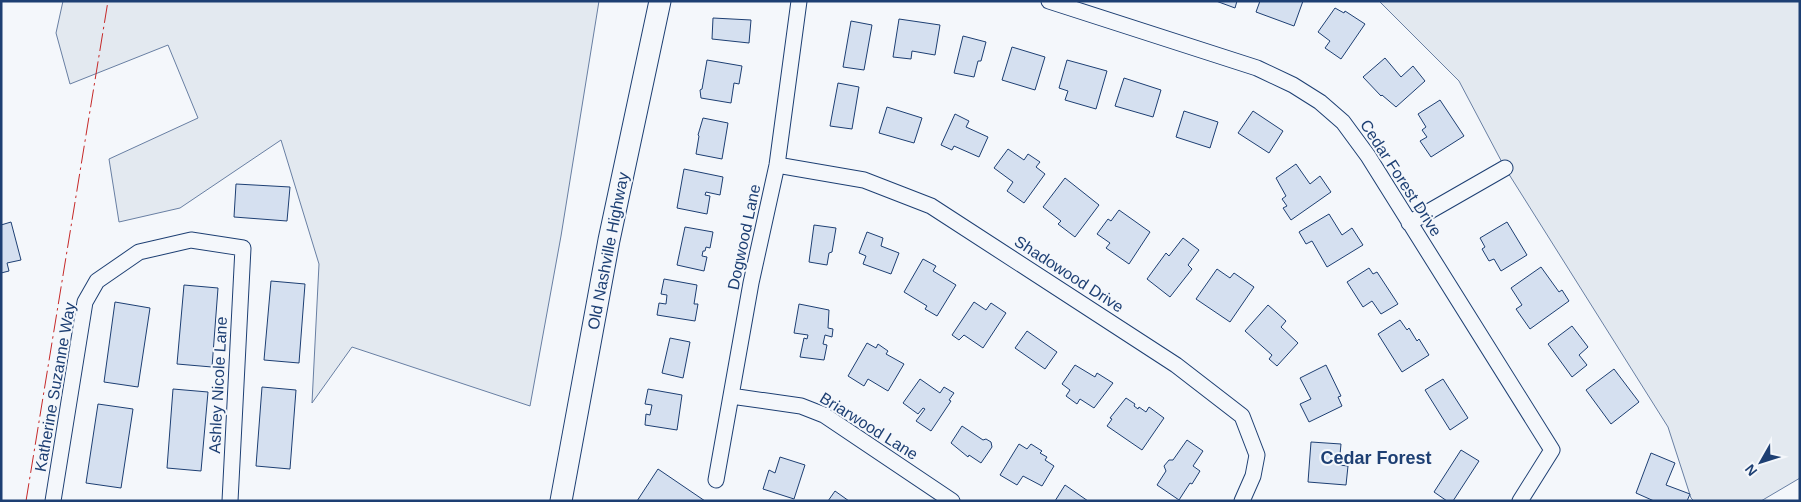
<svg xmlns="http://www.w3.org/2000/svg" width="1801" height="502" font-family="Helvetica,sans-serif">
	<rect width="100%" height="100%" fill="#f4f7fb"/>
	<!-- green -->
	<path fill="#e3e9f0" stroke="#687fa3" d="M63 1H599L561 236 530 406 352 347 312 403 319 264 281 140 180 208 119 222 109 159 198 118 168 45 70 84 56 33Z
		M1379 1H1800V478L1761 501H1694L1691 498 1668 427 1505 168 1459 81Z"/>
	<!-- building -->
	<path fill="#d5e0f0" stroke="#1d3f73" d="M1216 1H1237L1235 8Z
		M1260 1H1303L1294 26 1256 12Z
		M1335 8 1344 13 1345 11 1365 24 1341 59 1325 48 1330 41 1318 32Z
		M713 18 751 20 749 43 712 39Z
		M899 19 940 25 935 55 912 51 911 59 893 57Z
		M851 21 872 25 864 70 843 67Z
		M963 36 986 42 981 61H978L974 77 954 73Z
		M1012 47 1045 57 1035 90 1002 80Z
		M1385 58 1401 77 1413 66 1425 81 1396 107 1382 95 1381 96 1363 77Z
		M707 60 742 66 739 84 734 83 731 103 701 98 700 90 702 89Z
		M1067 60 1107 71 1096 109 1065 100 1068 91 1059 88Z
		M1124 78 1161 90 1153 117 1115 106Z
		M838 83 859 87 852 129 830 126Z
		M1440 100 1464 136 1431 157 1420 141 1427 137 1422 130 1426 127 1418 114Z
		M887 107 922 118 914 143 879 133Z
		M1184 111 1218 122 1210 148 1176 137Z
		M1253 111 1283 131 1269 153 1238 133Z
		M955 114 969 121 966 127 988 137 979 157 954 146 952 150 941 145Z
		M703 118 728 123 722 159 696 154 699 136 698 135Z
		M1008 149 1024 160 1028 154 1040 162 1036 167 1045 174 1024 203 1007 191 1013 182 994 168Z
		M1296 164 1310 184 1320 176 1331 192 1291 220 1283 208 1287 206 1282 199 1286 196 1276 178Z
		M684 169 723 177 720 195 706 192 705 195 710 196 707 214 677 208Z
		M1065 178 1099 205 1075 237 1058 224 1061 221 1043 207Z
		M236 184 290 187 287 221 234 217Z
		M1119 210 1150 232 1129 264 1106 248 1110 243 1097 234 1108 219 1111 221Z
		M1329 214 1342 235 1352 228 1363 245 1327 267 1312 241 1306 244 1299 232Z
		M11 222 21 260 7 263 9 271 1 273V225Z
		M1507 222 1527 255 1501 271 1494 259 1489 261 1482 249 1485 247 1480 238Z
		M814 225 836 228 832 252 829 253 827 265 809 262Z
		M685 227 713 232 710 248 706 247 705 251H703L702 256 707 257 704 271 677 265Z
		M867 232 883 238 881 246 899 253 891 274 863 264 866 256 859 253Z
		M1183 238 1199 250 1188 265 1192 269 1170 297 1147 279 1166 253 1169 256Z
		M923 259 936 266 933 271 956 285 937 316 925 309 927 306 904 292Z
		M1541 267 1559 292 1562 290 1569 301 1530 329 1516 309 1522 305 1511 288Z
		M1369 268 1373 274 1377 272 1398 304 1381 314 1372 301 1363 307 1347 282Z
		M1217 269 1230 278 1234 273 1254 287 1230 322 1196 299Z
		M664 279 697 285 694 304H698L695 321 657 315 659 303 666 304 667 295 661 294Z
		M271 281 305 284 299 363 264 360Z
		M184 285 218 288 212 367 177 364Z
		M115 302 150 308 138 387 104 382Z
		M974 302 986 310 991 303 1006 313 983 348 964 335 959 340 952 335Z
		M799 304 829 310 828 328 833 329 832 337 825 335 823 344 827 345 824 360 800 357 804 338 807 339 808 335 794 333Z
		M1268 305 1286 321 1281 327 1298 343 1277 366 1269 359 1272 355 1245 331Z
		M1400 320 1407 330 1409 328 1417 341 1419 339 1429 355 1402 372 1378 334Z
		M1572 326 1588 347 1579 355 1587 365 1572 377 1548 344Z
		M1027 331 1057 352 1045 369 1015 348Z
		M670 338 690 342 683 378 662 373Z
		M867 343 876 348 878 344 888 351 886 354 904 364 888 391 868 379 864 386 848 376Z
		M1075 365 1095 377 1097 373 1113 383 1094 408 1080 399 1077 404 1066 396 1070 390 1062 384Z
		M1326 365 1341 396 1338 397 1342 406 1309 422 1300 404 1311 399 1300 378Z
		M1614 369 1639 402 1611 424 1586 390Z
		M920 379 940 393 944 387 954 393 949 400 951 401 931 431 916 421 925 409 923 408 918 414 903 403Z
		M1443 379 1468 418 1450 430 1425 390Z
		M262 387 296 390 290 469 256 466Z
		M173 389 208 392 201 471 167 468Z
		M648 389 682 395 677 430 645 425 646 414 650 415 652 405 645 404Z
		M1126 398 1135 404 1134 406 1138 409 1139 407 1146 412 1149 407 1164 418 1142 450 1107 426 1112 419 1110 418Z
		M98 404 133 409 121 488 86 483Z
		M962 426 983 440 986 439 991 442 992 447 981 463 969 455 968 457 951 443Z
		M1187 440 1203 451 1193 466 1200 471 1192 484 1190 483 1179 500 1157 485 1166 471 1164 466 1169 460H1173Z
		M1311 442 1341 444 1339 465 1348 466 1346 485 1308 482Z
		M1019 444 1027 449 1031 444 1042 451 1040 453 1047 457 1045 460 1054 466 1042 486 1023 476 1017 485 1000 475Z
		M1461 450 1479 461 1453 501H1447L1434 492Z
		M1651 453 1675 463 1666 485 1690 494 1687 501H1654L1636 493Z
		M780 457 805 465 794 499 763 489 769 470 775 473Z
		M658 469 705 501H637Z
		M1065 485 1088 501H1055Z
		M835 491 849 501H828Z"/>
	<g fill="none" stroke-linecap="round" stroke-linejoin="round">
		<!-- minor casing -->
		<g stroke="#1d3f73" stroke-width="17">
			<path id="minor" d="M1049 1 1257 68 1293 85 1320 102 1343 122 1368 156 1552 450 1520 501
				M777 165 864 180 931 206 1176 365 1242 416 1257 455 1253 476 1242 501
				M1409 223 1505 168
				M731 396 801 406 824 415 952 501
				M716 480 751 283 777 165 799 1
				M53 501 85 302 97 281 139 252 191 240 243 248 230 501"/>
		</g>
		<!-- secondary casing -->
		<g stroke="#1d3f73" stroke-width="23">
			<path id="secondary" d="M561 501 609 240 660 1"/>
		</g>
		<!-- minor -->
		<use href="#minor" stroke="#f4f7fb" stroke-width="15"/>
		<!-- secondary -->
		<use href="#secondary" stroke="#f4f7fb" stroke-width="21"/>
		<!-- power -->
		<path stroke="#c62828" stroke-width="1" stroke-dasharray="18 4 2.5 4" stroke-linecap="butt" d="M26 501 108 1"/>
	</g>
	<g text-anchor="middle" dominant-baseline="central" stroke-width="4" stroke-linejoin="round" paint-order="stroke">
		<!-- street labels -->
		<g font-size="16" fill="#1d3f73" stroke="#f4f7fb">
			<text transform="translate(1401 178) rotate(57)">Cedar Forest Drive</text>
			<text transform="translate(744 237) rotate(-78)">Dogwood Lane</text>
			<text transform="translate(608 251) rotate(-79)">Old Nashville Highway</text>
			<text transform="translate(1069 274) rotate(33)">Shadowood Drive</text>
			<text transform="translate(218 385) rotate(-87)">Ashley Nicole Lane</text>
			<text transform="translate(55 387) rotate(-80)">Katherine Suzanne Way</text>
			<text transform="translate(869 426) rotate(32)">Briarwood Lane</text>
		</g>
		<!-- neighbourhood labels -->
		<g font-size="18" font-weight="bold" fill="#1d3f73" stroke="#f4f7fb">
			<text x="1376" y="458">Cedar Forest</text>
		</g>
	</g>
	<!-- border -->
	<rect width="1801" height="502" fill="none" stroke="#1d3f73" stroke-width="5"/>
	<!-- north arrow -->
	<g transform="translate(1761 462) rotate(231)" stroke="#f4f7fb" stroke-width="4" paint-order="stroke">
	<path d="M0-4L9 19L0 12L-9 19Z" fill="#1d3f73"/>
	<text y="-8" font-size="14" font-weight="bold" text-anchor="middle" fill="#1d3f73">N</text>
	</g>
</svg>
